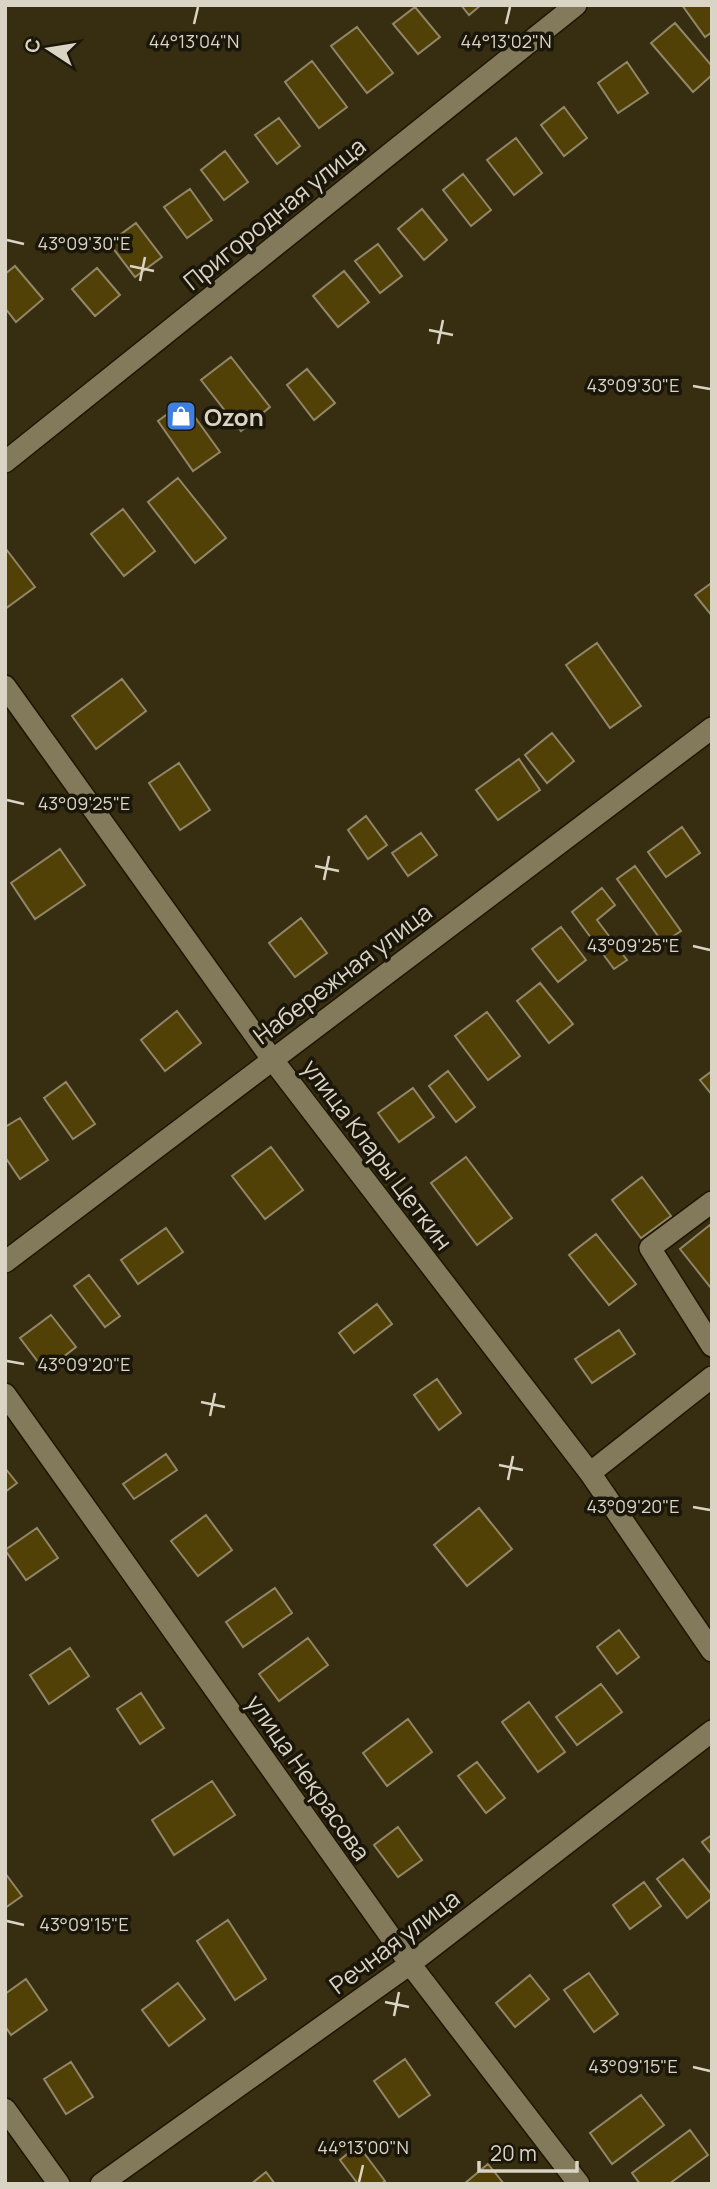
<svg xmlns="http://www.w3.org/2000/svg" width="717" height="2189" font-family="Manrope,sans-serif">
	<rect width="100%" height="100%" fill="#372d11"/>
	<!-- building -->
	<path fill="#524107" stroke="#918668" stroke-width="2" d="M461 5H481L469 15Z
		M682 5H712V32L705 37Z
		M415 7 440 37 418 54 393 24Z
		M675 23 712 66V75L693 92 651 43Z
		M357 27 393 73 367 93 331 46Z
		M312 61 347 107 319 128 285 82Z
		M627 62 648 93 618 113 598 83Z
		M564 107 587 138 564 156 541 125Z
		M279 118 300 146 277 164 255 135Z
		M516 138 542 173 514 195 487 160Z
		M225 151 248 182 224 200 201 170Z
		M463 174 491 210 471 226 443 190Z
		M190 189 212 220 187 238 164 207Z
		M422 209 447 240 424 260 398 229Z
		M136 223 162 257 135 277 109 243Z
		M378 244 402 276 380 293 355 261Z
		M15 266 43 299 16 322 5 308V274Z
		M97 268 120 295 95 316 72 289Z
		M344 271 369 302 338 327 313 296Z
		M231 357 270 407 241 431 201 380Z
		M307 369 335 403 314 420 287 385Z
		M184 402 220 452 193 471 158 421Z
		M178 478 226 538 195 563 148 502Z
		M123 509 155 551 124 576 91 534Z
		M6 549 35 587 5 609V550Z
		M710 584 712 586V616L695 595Z
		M597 643 641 706 610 728 566 665Z
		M122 679 146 711 96 749 72 716Z
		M552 733 574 761 547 783 525 755Z
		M519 759 540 790 498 820 476 790Z
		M179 763 210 810 180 830 149 783Z
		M366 816 387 845 368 859 348 830Z
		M682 827 700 853 666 877 648 852Z
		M421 833 437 855 408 876 392 853Z
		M60 849 85 885 35 919 11 883Z
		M635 866 681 931 663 943 617 879Z
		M602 888 615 905 597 920 627 960 614 969 572 912Z
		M301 918 327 953 295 977 269 943Z
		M561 927 586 960 558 982 532 949Z
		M540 983 573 1024 549 1043 517 1001Z
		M177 1011 201 1043 165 1071 141 1040Z
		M487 1012 520 1056 488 1080 455 1036Z
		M448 1071 475 1107 456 1122 429 1086Z
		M712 1071V1095L700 1080Z
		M66 1082 95 1124 73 1139 44 1098Z
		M413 1088 434 1117 399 1142 378 1113Z
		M20 1118 48 1160 20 1179 5 1157V1127Z
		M271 1147 303 1190 265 1219 232 1176Z
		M466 1157 512 1218 477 1245 431 1183Z
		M642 1177 671 1216 641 1238 612 1200Z
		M711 1224 712 1288H711L680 1249Z
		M166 1228 183 1252 138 1284 121 1260Z
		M596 1234 636 1284 609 1305 569 1255Z
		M89 1275 120 1316 105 1327 74 1286Z
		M377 1304 392 1324 354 1353 339 1333Z
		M51 1315 76 1347 45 1371 20 1338Z
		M619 1330 635 1354 592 1383 575 1359Z
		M437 1379 461 1413 439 1430 414 1395Z
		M166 1454 177 1470 134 1499 123 1484Z
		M5 1468 17 1483 5 1492Z
		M479 1508 512 1549 467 1586 434 1545Z
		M206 1515 232 1550 198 1576 171 1541Z
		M37 1528 58 1558 26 1580 5 1550Z
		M275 1588 292 1613 243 1647 226 1622Z
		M619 1630 639 1657 617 1674 597 1647Z
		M308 1638 328 1665 279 1701 259 1674Z
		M70 1648 89 1676 49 1704 30 1675Z
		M601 1684 622 1712 577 1745 556 1717Z
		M141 1693 164 1728 140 1744 117 1709Z
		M529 1702 565 1752 538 1772 502 1722Z
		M408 1719 432 1752 387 1786 363 1753Z
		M477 1762 505 1798 486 1813 458 1776Z
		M212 1781 235 1815 174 1855 152 1820Z
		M398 1827 422 1860 398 1877 374 1845Z
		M712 1835V1855L702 1842Z
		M683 1859 712 1895V1898L687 1918 657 1879Z
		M5 1873 22 1896 5 1908Z
		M644 1882 661 1906 630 1929 613 1905Z
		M228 1920 266 1979 235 2000 197 1941Z
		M589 1973 618 2014 594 2032 564 1990Z
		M530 1975 549 1999 515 2027 496 2003Z
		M26 1979 47 2010 11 2035 5 2026V1994Z
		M178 1983 205 2019 169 2046 142 2010Z
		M405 2059 430 2095 399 2117 374 2081Z
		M71 2062 93 2097 66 2114 44 2079Z
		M641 2095 664 2125 612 2164 590 2133Z
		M690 2130 708 2155 669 2184H640L632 2173Z
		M358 2145 385 2181 381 2184H358L340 2160Z
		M488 2164 504 2184H464Z
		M266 2172 275 2184H251Z"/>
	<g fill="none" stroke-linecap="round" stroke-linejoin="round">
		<!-- street casing -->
		<g stroke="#1e1500" stroke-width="24">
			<path id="street" d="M5 462 576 5
				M5 686 272 1059 590 1473 712 1651
				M712 1202 650 1248 712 1346
				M5 1262 712 728
				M5 1394 410 1964 579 2184
				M590 1473 712 1377
				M5 2109 59 2184
				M101 2184 410 1964 712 1731"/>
		</g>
		<!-- street -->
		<use href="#street" stroke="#83795b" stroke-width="21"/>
	</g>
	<!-- ticks -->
	<path fill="none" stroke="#dad4c4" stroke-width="2.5" d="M194 24 198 7M506 24 510 7M7 240 24 244M130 266 154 271M140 281 145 257M429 330 453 335M438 344 443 320M693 386 710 389M7 800 24 804M315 866 339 871M324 880 329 856M693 946 710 950M7 1361 24 1364M201 1402 225 1407M210 1416 215 1393M499 1465 523 1470M508 1480 513 1456M693 1507 710 1510M7 1921 24 1925M385 2002 409 2007M394 2016 399 1992M693 2067 710 2071M359 2182 363 2165"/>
	<!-- icons -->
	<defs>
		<g id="shop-square" transform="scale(1.575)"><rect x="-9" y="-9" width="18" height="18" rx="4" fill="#3f7fe0" stroke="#1a160a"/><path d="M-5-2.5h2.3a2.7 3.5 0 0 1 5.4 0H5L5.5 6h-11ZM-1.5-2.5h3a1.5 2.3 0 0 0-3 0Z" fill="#fff"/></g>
	</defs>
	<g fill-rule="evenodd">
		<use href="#shop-square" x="181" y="416"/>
	</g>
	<g text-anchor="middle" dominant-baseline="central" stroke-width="7" stroke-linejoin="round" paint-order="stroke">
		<!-- street labels -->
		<g font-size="24" fill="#dad4c4" stroke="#1a160a">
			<text transform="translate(274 213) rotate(-39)">Пригородная улица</text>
			<text transform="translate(342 973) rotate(-37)">Набережная улица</text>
			<text transform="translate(378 1154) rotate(53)">улица Клары Цеткин</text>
			<text transform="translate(309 1777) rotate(55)">улица Некрасова</text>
			<text transform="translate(394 1941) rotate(-37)">Речная улица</text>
		</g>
		<!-- poi labels -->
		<g font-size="24" font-weight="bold" fill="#dad4c4" stroke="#1a160a" text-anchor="start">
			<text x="204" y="416">Ozon</text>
		</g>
	</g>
	<g font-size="18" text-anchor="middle" fill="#dad4c4" stroke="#1a160a" stroke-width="7" stroke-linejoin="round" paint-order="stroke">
		<text x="194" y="48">44°13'04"N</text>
		<text x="506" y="48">44°13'02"N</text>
		<text x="84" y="250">43°09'30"E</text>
		<text x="633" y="392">43°09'30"E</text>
		<text x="84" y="810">43°09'25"E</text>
		<text x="633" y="952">43°09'25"E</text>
		<text x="84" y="1371">43°09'20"E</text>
		<text x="633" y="1513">43°09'20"E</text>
		<text x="84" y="1931">43°09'15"E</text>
		<text x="633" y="2073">43°09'15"E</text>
		<text x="363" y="2154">44°13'00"N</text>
	</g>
	<!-- border -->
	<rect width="717" height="2189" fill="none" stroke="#dad4c4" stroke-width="14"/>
	<!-- north arrow -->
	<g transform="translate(49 49) rotate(282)" stroke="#1a160a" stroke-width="5" paint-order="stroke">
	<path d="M0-5L12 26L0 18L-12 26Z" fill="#dad4c4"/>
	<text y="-10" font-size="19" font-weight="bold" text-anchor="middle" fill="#dad4c4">С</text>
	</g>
	<!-- scale -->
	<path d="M479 2161v10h98v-10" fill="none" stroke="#dad4c4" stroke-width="3.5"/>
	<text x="490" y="2161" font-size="21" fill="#dad4c4" stroke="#1a160a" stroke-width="5" paint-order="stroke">20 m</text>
</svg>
